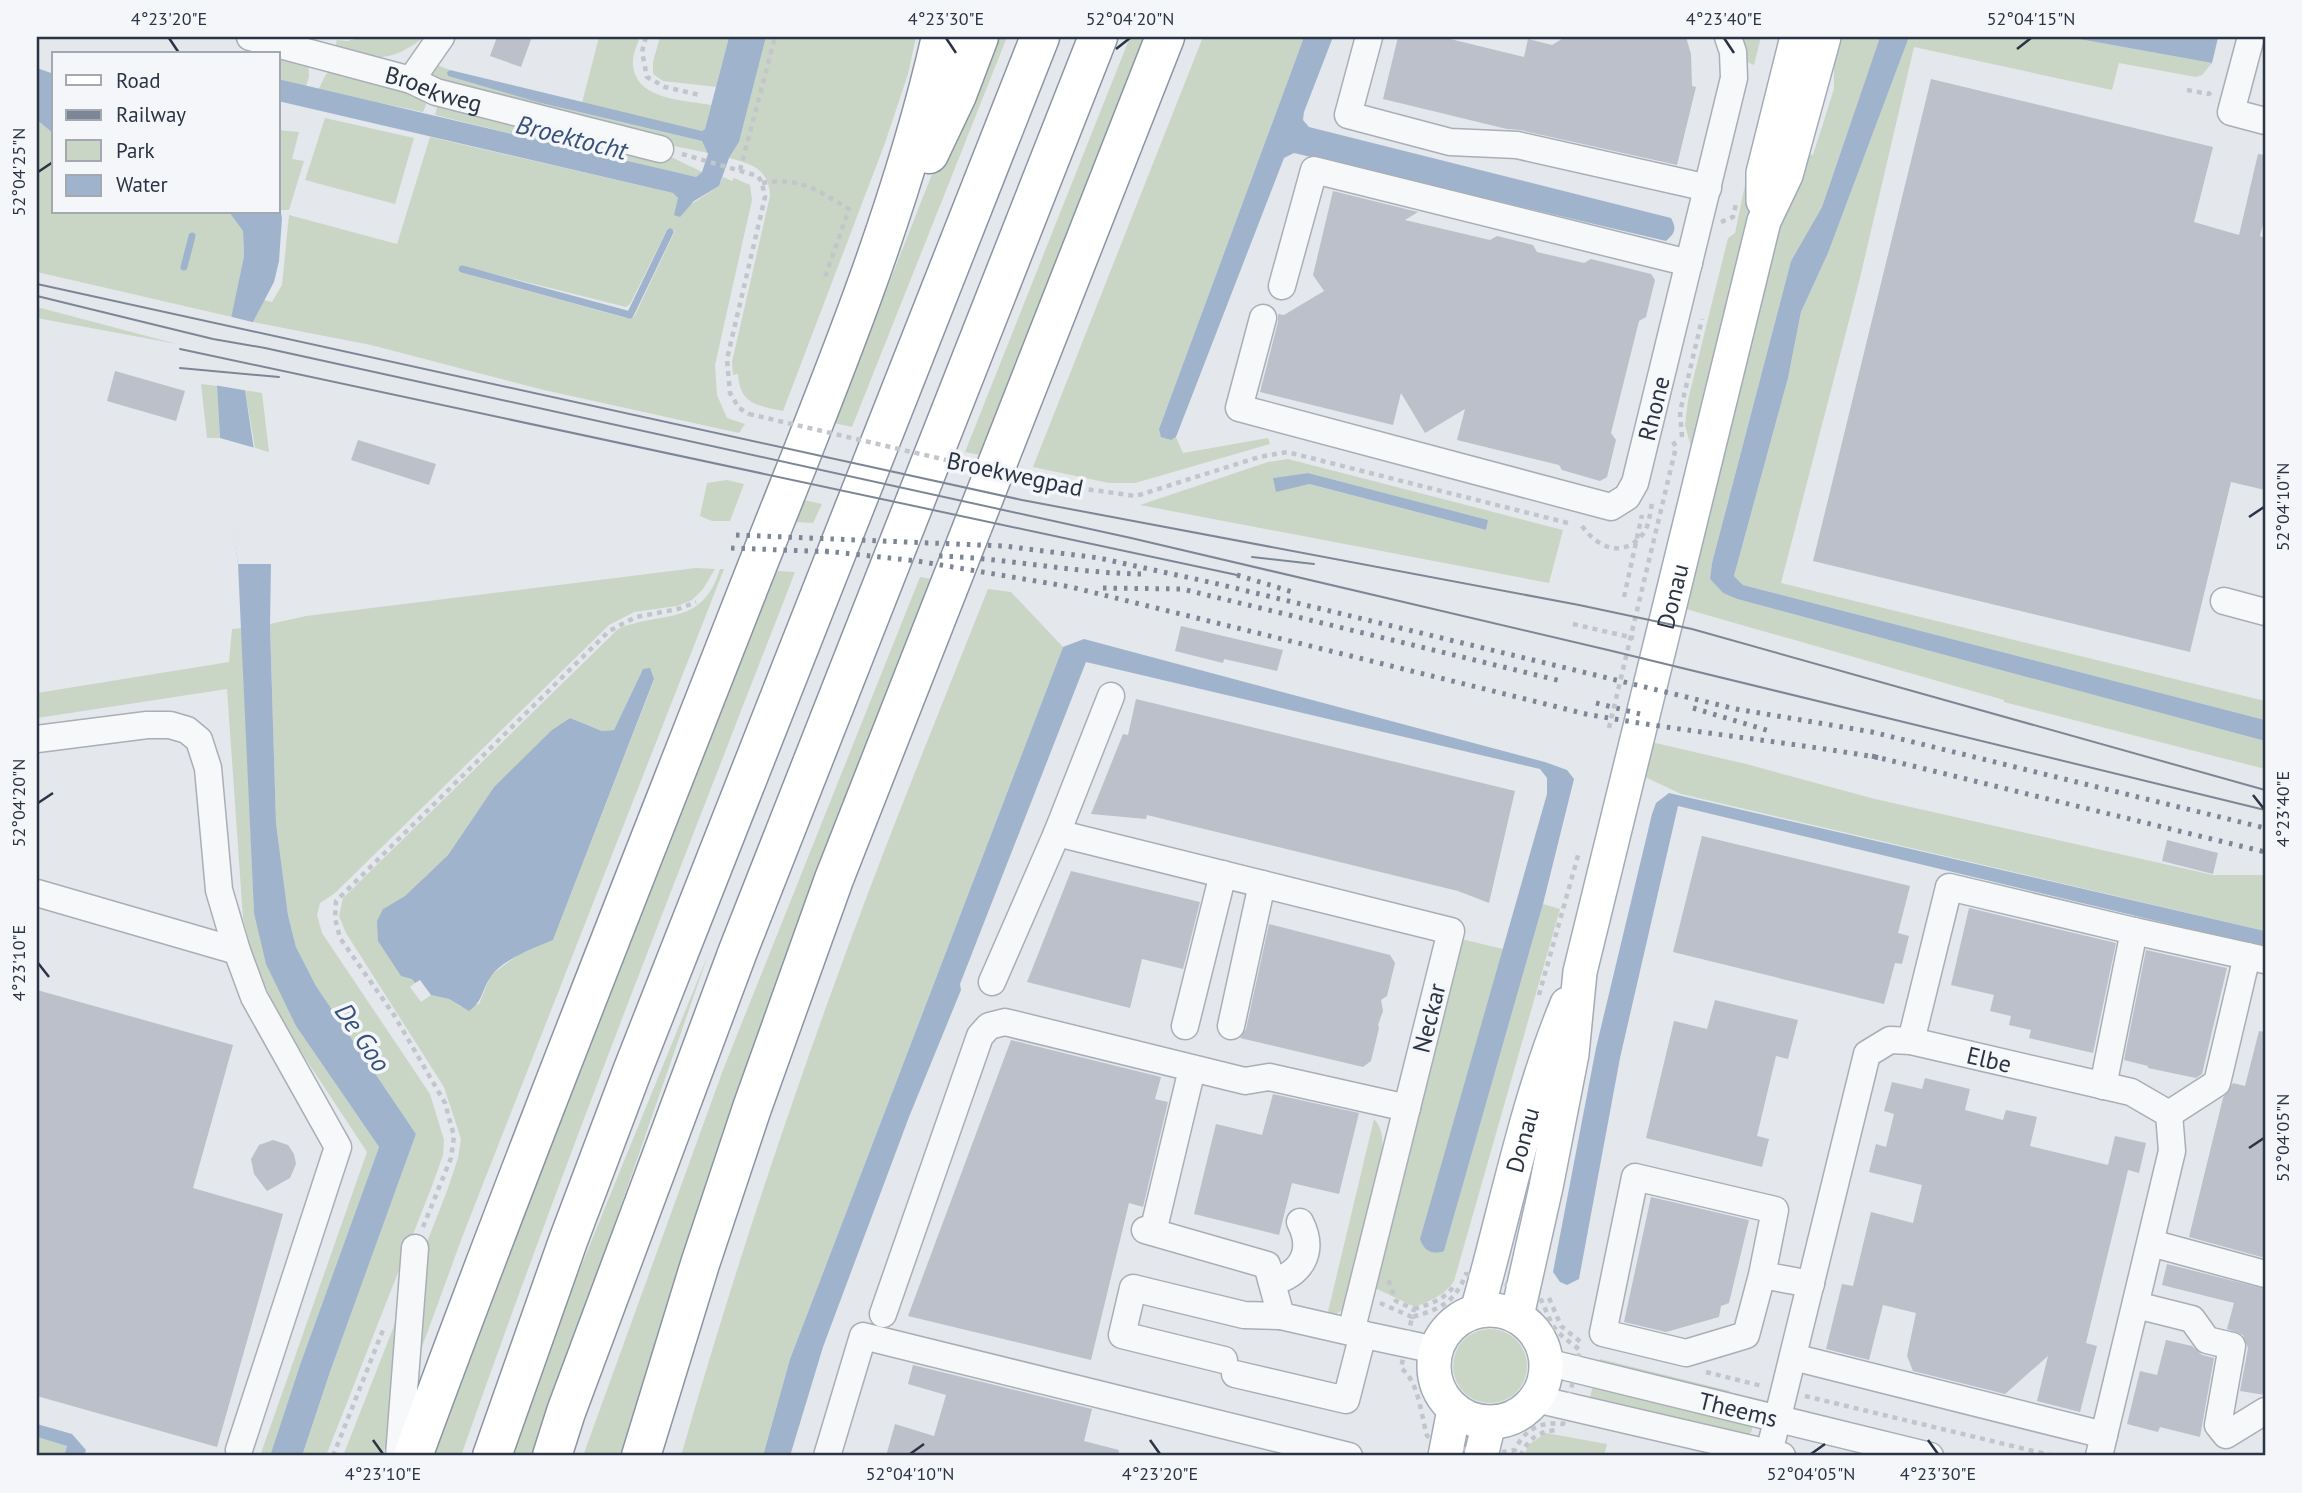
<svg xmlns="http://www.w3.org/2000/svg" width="2302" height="1493" font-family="'PT Sans',sans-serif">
	<rect width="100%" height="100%" fill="#e4e7ec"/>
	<!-- green -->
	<path fill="#c9d6c5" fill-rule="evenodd" d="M364 37H424C390 64 374 59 334 50L337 40 347 41Z
		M599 37H640C637 45 632 56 633 64 635 100 684 100 711 105L705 130 702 131 582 103Z
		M660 37H729L716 87 663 81 653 74V62Z
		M766 37H916L908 74 885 143 783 411C757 405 740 405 738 374L733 375 732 362 770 196C769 169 752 164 729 158L739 142Z
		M986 37H1007L852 427 834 423Z
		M1130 37H1150L985 456 965 452Z
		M1203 37H1304L1159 429 1170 440 1176 437 1183 453 1268 438 1270 444 1135 483H1109L1033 467Z
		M1740 37H1761L1754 65 1745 61Z
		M1841 37H1880L1822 207 1791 261 1712 563 1710 579 1723 593 1737 599 2265 741V769L2004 702V700L1686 609 1781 218 1808 154 1813 155 1834 89V65Z
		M1909 37H2068L2212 63 2202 75 2196 77 2119 63 2112 90 1914 47 1859 282 1781 583 2265 701V720L1743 585 1734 576 1788 378 1801 312 1828 253Z
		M278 59 300 62 308 60 309 77 306 86 278 79Z
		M432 63 450 70 447 72 541 103 702 141 708 153 631 137 443 88 431 75Z
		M340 67 421 92 426 105 423 112 318 90 326 74Z
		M440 97 667 155 702 172 696 177 675 173 435 115Z
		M325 118 414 138 395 204 305 180Z
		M37 120 54 134V212H229L243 231 244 256 232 317 37 272Z
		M278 130 299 132 292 159 304 161 289 210H281L278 199Z
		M430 137 673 193 687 207 719 186 723 177 732 181 734 178 750 185 752 200 715 365 717 395 727 418 745 424 739 433 544 390 371 345 253 322 264 300 272 302 282 285 289 215 397 244ZM668 228 675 231 634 317 626 318 459 272 458 268 462 266 626 307 630 304Z
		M1751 156 1748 222 1692 451 1685 425 1688 400 1728 238 1735 233Z
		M37 307 177 344 37 318Z
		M201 384 217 386 220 438H207Z
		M245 390 262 393 269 452 255 448Z
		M1288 459 1563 530 1549 583 1140 505 1268 462ZM1308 473 1487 520 1486 530 1308 484 1273 478Z
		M727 480 744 484 730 521H712L700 516 707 483Z
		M804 500 822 504 813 523 795 522Z
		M696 568 715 569 703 589 692 600 677 606 634 612 609 625 335 893 320 903 317 915 322 933 430 1094 444 1140 443 1155 432 1186 326 1456H302L330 1372 416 1134 316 986 296 947 288 915 276 823 270 624 306 616Z
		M720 569H724L463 1235 382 1456H343L447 1191 458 1158 461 1139 444 1087 346 933 339 916 343 898 618 629C662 610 702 628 720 569ZM643 669 654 680 553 940 518 955 491 975 479 1004 461 1007 449 999 431 995 421 1002 410 987 415 983 383 909 405 896 448 855 494 787 570 718 602 731 614 730Z
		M776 571 795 572C681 866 565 1159 461 1456H434L594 1032Z
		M920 577 938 580 631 1456H583L723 1070Z
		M988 589 1011 592 1063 647 790 1359 763 1456H681C730 1284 787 1112 849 944 893 825 941 707 988 589Z
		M242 628 254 913 296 1026 379 1147 301 1362 270 1456H260L367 1152 288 1032 256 968 243 918 227 689 37 718V693L229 662 232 629Z
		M1651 742 1746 764 1875 799 2213 875H2265V931L1681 794 1643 776Z
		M1543 904 1560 909 1454 1281C1444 1296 1431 1300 1415 1307L1375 1288 1461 939 1503 949 1482 1026 1444 1251Z
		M708 955 534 1456H510L556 1328Z
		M1374 1119C1383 1128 1383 1141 1382 1154L1345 1308 1332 1317 1327 1316Z
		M1453 1366a37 37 0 1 1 74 0a37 37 0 1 1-74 0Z
		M1600 1359 1730 1391 1728 1398 1598 1367Z
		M1594 1380 1752 1425V1431L1747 1436 1589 1402Z
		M1546 1433 1607 1444 1604 1456H1557L1551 1453 1545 1456H1524L1528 1445Z
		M37 1437 67 1446 64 1456H37Z"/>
	<!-- water -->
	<path fill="#9fb4cc" d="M729 37H766L739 142 729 158 719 186 694 201 680 217 674 215 678 198 673 193 278 101V79L696 177 702 172 708 154 702 141 541 103 448 76 447 72 450 70 702 131 705 129Z
		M1304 37H1333L1304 112 1303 120 1309 127 1671 218C1677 229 1675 233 1666 241L1294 153 1284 158 1176 437 1171 440 1161 437 1159 429Z
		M1880 37H1909L1828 253 1801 312 1788 378 1734 576 1743 585 2265 720V741L1737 599 1723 593 1710 579 1712 563 1791 261 1822 207Z
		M2068 37H2211L2218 38 2212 63Z
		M37 68 54 74V134L37 120Z
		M278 199 282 218 279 261 274 282 253 322 245 390 271 564 270 625 276 823 288 915 296 947 316 986 416 1134 330 1372 302 1456H270L301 1362 379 1147 296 1026 266 964 254 913 238 564 220 438 217 386 244 256 243 231 229 212H278Z
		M1308 473 1488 520 1486 530 1309 484 1276 492 1273 478Z
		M1084 639 1545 762 1567 770 1574 779 1543 904 1444 1251C1432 1255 1424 1251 1420 1239L1547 794V778L1540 769 1086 662 960 984 961 990 909 1117 823 1347 790 1456H763L790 1359 1063 647Z
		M650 668 654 679 553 940C535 948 500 960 490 978 481 992 483 1001 469 1011L449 999 431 995 420 980 415 983 412 979 401 976 378 941 377 921 383 909 405 896 448 855 494 787 552 730 570 718 602 731 614 730 643 669Z
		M1669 793 2265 931V947L1678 806 1620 1058 1579 1279 1567 1285 1560 1282 1553 1272 1596 1048 1652 814 1656 803Z
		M37 1424 72 1434 86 1450 84 1456H64L67 1446 37 1437Z"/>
	<!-- pier -->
	<path fill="#e4e7ec" d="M228 316 256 323 249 391 214 385Z
		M220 438 259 449 272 543 271 564H238L220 452Z"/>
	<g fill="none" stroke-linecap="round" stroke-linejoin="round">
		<!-- stream -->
		<path stroke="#9fb4cc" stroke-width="7" d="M184 267 192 236
			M462 269 630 315 670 232"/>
	</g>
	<!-- building -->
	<path fill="#bbc0ca" d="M497 37H532L521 67 490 56Z
		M1398 37H1442L1524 57 1528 39 1552 45 1565 37H1686L1691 54 1692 86 1696 87 1677 165 1520 130 1507 129 1383 99Z
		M1931 79 2213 147 2194 222 2239 235 2258 154 2265 155V217L2260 236 2265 238V490L2231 482 2190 652 1813 561Z
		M1333 191 1418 212 1405 220 1490 240 1497 236 1533 245 1537 252 1584 263 1591 259 1651 274 1655 280 1646 317 1639 321 1611 433 1616 440 1607 477 1600 481 1562 470 1559 465 1457 440 1465 409 1425 433 1401 393 1393 425 1260 392 1278 322V314L1284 315 1324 291 1313 275Z
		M115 371 185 391 176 421 107 401Z
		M358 440 436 464 429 485 351 460Z
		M1181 626 1283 650 1277 671 1224 659 1223 663 1175 651Z
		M1136 699 1515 791 1489 903 1458 891 1147 815 1146 819 1091 814 1123 734 1128 735Z
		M1702 836 1910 886 1898 933 1909 936 1902 964 1895 963 1884 1004 1673 952Z
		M2167 840 2218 853 2213 874 2162 861Z
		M1071 871 1200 902 1183 969 1142 959 1130 1008 1027 982Z
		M1969 908 2116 943 2093 1053 2029 1038 2031 1030 2009 1025 2011 1016 1990 1011 1994 995 1951 985Z
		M1269 924 1390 955 1395 963 1387 996 1381 1000 1383 1011 1378 1025 1379 1028 1371 1061 1363 1067 1240 1038 1246 1029Z
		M2146 950 2227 968 2202 1074 2196 1078 2148 1068V1066L2124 1060Z
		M37 990 233 1045 193 1188 283 1214 217 1447 37 1396Z
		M1715 1000 1798 1020 1788 1059 1776 1056 1757 1136 1769 1139 1762 1167 1646 1138 1674 1021 1707 1029Z
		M2259 1031 2265 1032V1258L2189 1237 2223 1098 2233 1083 2245 1086Z
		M1011 1040 1161 1077 1155 1099 1168 1102 1143 1207 1129 1203 1091 1360 908 1316Z
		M1925 1078 1970 1089 1965 1110 2003 1120 2006 1110 2037 1117 2030 1146 2108 1165 2115 1136 2146 1143 2139 1173 2128 1170 2118 1212 2086 1343 2097 1346 2080 1412 2037 1401 2048 1356 2005 1394 1913 1371 1907 1356 1916 1313 1883 1305 1869 1360 1826 1349 1842 1284 1853 1286 1871 1212 1913 1223 1922 1185 1869 1172 1876 1144 1886 1147 1894 1114 1884 1111 1892 1082 1922 1089Z
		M1273 1094 1359 1113 1339 1194 1292 1183 1279 1235 1194 1214 1216 1124 1262 1135Z
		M273 1140 288 1145 294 1154 296 1164 290 1178 267 1191 254 1174 251 1159 259 1145Z
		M1651 1197 1749 1220 1729 1303 1721 1306 1719 1317 1666 1332 1624 1322Z
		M2167 1264 2265 1289V1395L2240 1391 2248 1348 2243 1335 2227 1329 2234 1303 2162 1285Z
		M2166 1340 2192 1346 2202 1355 2214 1358 2200 1437 2160 1427 2158 1432 2127 1424 2140 1371 2157 1375Z
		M913 1365 1092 1409 1084 1441 1119 1450 1118 1456H886L895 1424 934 1436 946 1395 908 1384Z"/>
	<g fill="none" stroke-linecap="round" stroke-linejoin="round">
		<!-- minor casing -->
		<g stroke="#a9aeb7" stroke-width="29">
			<g id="minor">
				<path id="s1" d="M250 37 411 80 436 92 660 149"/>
				<path d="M1369 37 1348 115 1450 142 1517 145 1708 188"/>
				<path d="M2251 37 2231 112 2265 121"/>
				<path d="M411 80 441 37"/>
				<path d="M1282 286 1314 170 1689 263"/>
				<path id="s2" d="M1263 318 1239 408 1611 507 1627 497 1635 483 1734 78 1733 52 1728 37"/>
				<path d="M2224 601 2265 612"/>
				<path d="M37 739 147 725H170L187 730 199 740 208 768 219 890 237 951 254 997 338 1147 239 1450"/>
				<path d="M1057 833 1451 931 1351 1332 1436 1350"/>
				<path d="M37 893 237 951"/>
				<path d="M2134 931 2265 960"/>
				<path d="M992 982 1057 833 1111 696"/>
				<path d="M1185 1026 1223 874"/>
				<path d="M1231 1026 1262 884"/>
				<path d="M1911 1041 1949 887 2134 931 2103 1086"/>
				<path d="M2169 1114 2217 1083 2247 956"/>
				<path d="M1145 1230 1267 1265 1281 1316 1351 1332"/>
				<path d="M1153 1232 1192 1069"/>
				<path d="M2151 1243 2265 1274"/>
				<path d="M1762 1275 1746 1335 1686 1353 1603 1333 1635 1177 1775 1210 1762 1275 1811 1284"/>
				<path d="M1272 1282C1302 1274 1315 1251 1300 1222"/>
				<path d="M2136 1305 2192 1319 2207 1340 2232 1346 2218 1425 2226 1435 2265 1411"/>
				<path d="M883 1314 980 1036 989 1026 1005 1022 1245 1081 1269 1077 1407 1108"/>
				<path d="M1793 1357 2104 1435"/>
				<path d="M1224 1360 1122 1335 1133 1288 1244 1315 1281 1316"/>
				<path id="s3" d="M1546 1362 1930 1456"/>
				<path d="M1235 1374 1346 1400 1363 1334"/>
				<path d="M1536 1399 1782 1456"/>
				<path id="s4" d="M1769 1453 1867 1054 1890 1040 1911 1041 2131 1092 2169 1114 2172 1151 2099 1456"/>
				<path d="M399 1456 415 1248"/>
				<path d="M827 1456 863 1336 1349 1456"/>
			</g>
		</g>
		<!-- major casing -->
		<g stroke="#a3abb8" stroke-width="36">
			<g id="major">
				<path d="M1763 201V173L1797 37"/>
				<circle cx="1490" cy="1366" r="56"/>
				<path id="s5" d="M1477 1311C1506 1209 1526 1103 1567 1004"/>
				<path id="s6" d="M1517 1316 1546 1187 1572 1054 1580 972 1764 221 1786 175 1824 37"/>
				<path d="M1445 1456 1454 1410"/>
				<path d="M1481 1456 1489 1423"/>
			</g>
		</g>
		<!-- highway casing -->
		<g stroke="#8b94a3" stroke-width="41">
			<path id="highway" d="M929 154 957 95 979 37
				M413 1456C519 1168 633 883 745 597 817 413 897 230 941 37
				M492 1456 568 1241 633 1069 1040 37
				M552 1456 566 1412 738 951 1098 37
				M641 1456 700 1264 752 1108 834 879 1165 37"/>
		</g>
		<!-- path -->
		<path stroke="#c2c5cb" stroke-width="4.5" stroke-dasharray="5 5" stroke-linecap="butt" d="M646 37 642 52 647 77 665 87 700 95
			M2187 90 2209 94 2212 91
			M682 154 758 176 762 183 765 197 727 359 730 393 739 408 749 414
			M740 170 775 37
			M762 183C803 177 816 190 849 209L825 277
			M1721 222 1733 217 1736 204
			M1682 437 1680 412 1702 319
			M1049 484 1136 496 1259 457 1287 452 1568 523
			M1582 526C1597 547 1622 559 1642 535 1649 528 1650 513 1652 503
			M1624 597 1642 515
			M1573 624 1634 638
			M1609 728 1676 447 1671 438
			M1539 995 1579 852
			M423 1227 451 1158 454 1136 445 1103 394 1015 340 938 335 918 336 901 609 631 636 617 678 609 696 602
			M1466 1274 1536 1292C1543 1301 1546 1312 1551 1322 1558 1335 1569 1341 1580 1350L1563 1424C1540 1421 1524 1430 1515 1450 1482 1457 1457 1449 1427 1436 1421 1415 1419 1382 1401 1368L1412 1317C1441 1309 1455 1302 1466 1274Z
			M1549 1298 1561 1326 1582 1343
			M1380 1303 1412 1317 1414 1309 1396 1301 1388 1279
			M1414 1309C1430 1304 1444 1300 1454 1286
			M1706 1372 1762 1386
			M1805 1396 2054 1456
			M333 1456 383 1330
			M1521 1456C1527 1439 1538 1432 1556 1430"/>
		<!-- minor -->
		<use href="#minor" stroke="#f7f8fa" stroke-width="26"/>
		<!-- major -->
		<use href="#major" stroke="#fff" stroke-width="33"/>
		<!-- highway -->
		<use href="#highway" stroke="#fff" stroke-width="38"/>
		<!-- tram -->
		<path stroke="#7d8696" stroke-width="2" d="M37 284 1022 500 1579 605 1692 629 2265 790
			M37 296 213 339 265 348 1131 538 1608 650 2265 810
			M180 349 1237 575
			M180 368 279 377
			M1252 557 1314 564"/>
		<!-- rail -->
		<path stroke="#7d8696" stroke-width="5" stroke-dasharray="3.5 7" stroke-linecap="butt" d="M736 535 1004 546 1099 558 1218 584 1736 709 1872 732 2265 828
			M731 548 834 552
			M825 551 917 561 1071 587 1586 714C1684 732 1783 741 1881 758
			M939 556C1007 558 1073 573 1141 574
			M1237 575 1296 593
			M1103 588 1182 589 1561 681
			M1596 703 1640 714
			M1693 708 1773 732
			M1872 756 2265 852"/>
		<!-- path-bridge -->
		<path stroke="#c2c5cb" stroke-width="4.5" stroke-dasharray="5 5" stroke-linecap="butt" d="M749 414 1049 484"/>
	</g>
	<!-- ticks -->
	<path fill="none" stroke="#2b3445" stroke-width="2.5" d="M169 38 179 53M946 38 956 53M1724 38 1734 53M1116 49 1130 38M2017 49 2031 38M38 172 53 162M2249 517 2264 507M2253 795 2264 809M38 803 53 793M38 963 49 977M2249 1148 2264 1138M373 1440 383 1454M1150 1440 1160 1454M1928 1440 1938 1454M910 1454 924 1444M1811 1454 1825 1444"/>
	<g text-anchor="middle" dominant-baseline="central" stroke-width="7" stroke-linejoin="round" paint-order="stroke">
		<!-- street labels -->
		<g font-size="24" fill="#2b3445" stroke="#f4f6f9">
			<text stroke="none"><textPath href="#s1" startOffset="191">Broekweg</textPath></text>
			<text stroke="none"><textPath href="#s2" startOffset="590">Rhone</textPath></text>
			<text transform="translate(1015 474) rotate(12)">Broekwegpad</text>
			<text stroke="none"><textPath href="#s6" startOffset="737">Donau</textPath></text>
			<text transform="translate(1429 1018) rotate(-76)">Neckar</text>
			<text stroke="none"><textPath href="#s4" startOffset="539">Elbe</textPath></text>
			<text stroke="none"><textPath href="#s5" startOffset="177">Donau</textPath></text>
			<text stroke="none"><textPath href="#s3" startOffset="198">Theems</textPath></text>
		</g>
		<!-- water labels -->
		<g font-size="26" font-style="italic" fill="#34527a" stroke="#f4f6f9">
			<text transform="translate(572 137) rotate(14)">Broektocht</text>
			<text transform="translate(363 1037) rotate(56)">De Goo</text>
		</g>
	</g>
	<!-- border -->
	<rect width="2302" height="1493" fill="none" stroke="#f4f6f9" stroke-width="77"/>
	<!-- legend -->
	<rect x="52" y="52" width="228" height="161" fill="#f4f6f9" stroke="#a4a8b1" stroke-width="2"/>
	<rect x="66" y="75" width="35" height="10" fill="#ffffff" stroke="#a4a8b1" stroke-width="2"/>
	<text x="116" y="88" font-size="21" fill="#2b3445">Road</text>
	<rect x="66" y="110" width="35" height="10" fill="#7d8696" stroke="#a4a8b1" stroke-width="2"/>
	<text x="116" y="122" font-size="21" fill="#2b3445">Railway</text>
	<rect x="66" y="140" width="35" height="21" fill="#c9d6c5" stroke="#a4a8b1" stroke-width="2"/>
	<text x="116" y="158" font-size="21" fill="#2b3445">Park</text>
	<rect x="66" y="175" width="35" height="21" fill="#9fb4cc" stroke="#a4a8b1" stroke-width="2"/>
	<text x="116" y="192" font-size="21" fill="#2b3445">Water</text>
	<rect x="38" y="38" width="2226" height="1416" fill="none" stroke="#2b3445" stroke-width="2.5"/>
	<g font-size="18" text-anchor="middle" fill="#2b3445">
		<text x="169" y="25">4°23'20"E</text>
		<text x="946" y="25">4°23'30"E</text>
		<text x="1130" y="25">52°04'20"N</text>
		<text x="1724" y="25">4°23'40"E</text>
		<text x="2031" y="25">52°04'15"N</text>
		<text transform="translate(19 172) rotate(-90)" y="6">52°04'25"N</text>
		<text transform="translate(2283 507) rotate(-90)" y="6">52°04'10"N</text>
		<text transform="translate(19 803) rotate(-90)" y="6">52°04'20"N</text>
		<text transform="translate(2283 809) rotate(-90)" y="6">4°23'40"E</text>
		<text transform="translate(19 963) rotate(-90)" y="6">4°23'10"E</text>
		<text transform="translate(2283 1138) rotate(-90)" y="6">52°04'05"N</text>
		<text x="383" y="1480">4°23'10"E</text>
		<text x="910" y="1480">52°04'10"N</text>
		<text x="1160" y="1480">4°23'20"E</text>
		<text x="1811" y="1480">52°04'05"N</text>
		<text x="1938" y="1480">4°23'30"E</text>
	</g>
</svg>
